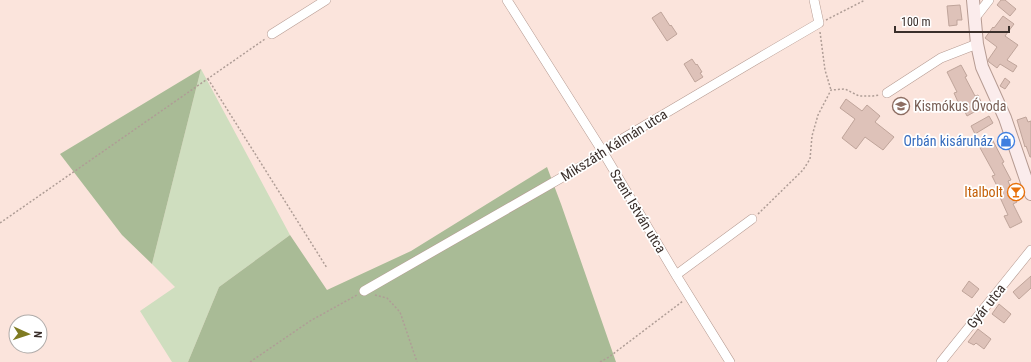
<svg xmlns="http://www.w3.org/2000/svg" width="1031" height="362" font-family="'Roboto Condensed',sans-serif">
	<rect width="100%" height="100%" fill="#fbe4dc"/>
	<!-- green -->
	<path fill="#cfdebf" d="M201 69 290 235 219 287 188 362H172L140 311 175 287 152 264Z"/>
	<!-- forest -->
	<path fill="#a9bb96" d="M201 69 152 264 122 235 60 154Z
		M547 167 561 204 616 362H188L219 287 290 235 327 290 411 251Z"/>
	<!-- building -->
	<path fill="#dec2b9" stroke="#bfa49a" d="M1001 0H1005L1016 9 1010 16 997 5Z
		M960 5 962 20H957V25L949 26 947 6Z
		M661 12 670 26 671 25 677 34 667 41 652 18Z
		M1003 16 1014 24 1005 36 1018 45 1007 60 1017 66 1013 72 1000 64 997 68 989 62 988 60 997 47 985 38 993 27 994 28Z
		M692 59 696 65 697 64 702 72 700 73 703 77 695 82 684 64Z
		M961 65 967 76 965 77 975 96 978 95 983 106 976 109V111L967 116 960 102H958L954 93 957 92 947 72Z
		M1005 78 1010 82 1005 89 1000 86Z
		M846 99 862 111 867 105 880 116 875 122 894 137 883 150 865 137 856 149 842 138 855 119 840 108Z
		M989 116 993 123 975 134 971 126Z
		M1026 117 1028 122 1031 121V157H1030L1026 146 1025 147 1017 120Z
		M992 139 1004 162 1002 163 1011 180 1008 181 1017 202 1013 204 1022 222 1010 228 1004 216 1008 215 998 193 1000 192 992 176 995 175 979 146Z
		M1031 276V288L1019 299 1013 292Z
		M969 281 979 289 972 298 962 291Z
		M999 304 1011 314 1004 323 992 314Z
		M978 329 991 339 984 349 976 343 974 345 968 342Z"/>
	<g fill="none" stroke-linecap="round" stroke-linejoin="round">
		<!-- street casing -->
		<g stroke="#b69b92" stroke-width="10">
			<path id="street" d="M507 0 603 152 676 275 730 362
				M975 18 989 0
				M272 34 326 0
				M887 93 941 58 977 44
				M676 275 752 219
				M364 291 601 155 605 149 759 58 819 23 814 0
				M941 362 1031 250"/>
		</g>
		<!-- secondary casing -->
		<g stroke="#b69b92" stroke-width="14">
			<path id="secondary" d="M973 0 977 44 982 67 1005 118 1031 194"/>
		</g>
		<!-- path -->
		<path stroke="#af9d96" stroke-width="1.5" stroke-dasharray="2 2" stroke-linecap="butt" d="M826 20 865 0
			M820 32 825 70 831 90
			M208 79 327 268
			M758 214 803 170 810 159 812 136 818 115 831 90 845 89 859 96H873L879 95
			M0 223 265 39
			M375 295 387 298 400 312 417 362
			M250 362 310 321 357 295
			M600 362 609 357 683 301"/>
		<!-- street -->
		<use href="#street" stroke="#fff" stroke-width="9"/>
		<!-- secondary -->
		<use href="#secondary" stroke="#fbecec" stroke-width="12"/>
	</g>
	<!-- icons -->
	<defs>
		<g id="school-ring" transform="scale(0.9)"><circle r="9.5" fill="#fff" stroke="#8d6e63" stroke-width="1.5"/><path d="M0-5L7-2L0 1L-7-2ZM-4 1L0 2.5L4 1V4Q0 6-4 4Z" fill="#8d6e63"/></g>
		<g id="shop-ring" transform="scale(0.9)"><circle r="9.5" fill="#fff" stroke="#3f7fe0" stroke-width="1.5"/><path d="M-5-2.5h2.3a2.7 3.5 0 0 1 5.4 0H5L5.5 6h-11ZM-1.5-2.5h3a1.5 2.3 0 0 0-3 0Z" fill="#3f7fe0"/></g>
		<g id="bar-ring" transform="scale(0.9)"><circle r="9.5" fill="#fff" stroke="#e8710a" stroke-width="1.5"/><path d="M-6-5H6L.8 .8V4.5H3.5V6h-7V4.5H-.8V.8Z" fill="#e8710a"/></g>
	</defs>
	<g fill-rule="evenodd">
		<use href="#school-ring" x="901" y="106"/>
		<use href="#shop-ring" x="1006" y="141"/>
		<use href="#bar-ring" x="1016" y="192"/>
	</g>
	<g text-anchor="middle" dominant-baseline="central" stroke-width="3.5" stroke-linejoin="round" paint-order="stroke">
		<!-- education labels -->
		<g font-size="14" fill="#785e54" stroke="#fff" text-anchor="start">
			<text x="914" y="106">Kismókus Óvoda</text>
		</g>
		<!-- shop labels -->
		<g font-size="14" fill="#366cbe" stroke="#fff" text-anchor="end">
			<text x="993" y="141">Orbán kisáruház</text>
		</g>
		<!-- street labels -->
		<g font-size="14" fill="#3a2f2b" stroke="#fff">
			<text transform="translate(614 145) rotate(-32)">Mikszáth Kálmán utca</text>
			<text transform="translate(638 211) rotate(59)">Szent István utca</text>
			<text transform="translate(986 306) rotate(-51)">Gyár utca</text>
		</g>
		<!-- food labels -->
		<g font-size="14" fill="#c56008" stroke="#fff" text-anchor="end">
			<text x="1003" y="192">Italbolt</text>
		</g>
	</g>
	<!-- north arrow -->
	<g transform="translate(28 334) rotate(93)"><circle r="19" fill="#ffffff" stroke="#b0acaa"/>
	<path d="M0-3L7 15L0 10L-7 15Z" fill="#7f7b22"/>
	<text y="-6" font-size="11" font-weight="bold" text-anchor="middle" fill="#3a2f2b">N</text>
	</g>
	<!-- scale -->
	<path d="M895 26v6h114v-6" fill="none" stroke="#3a2f2b" stroke-width="2"/>
	<text x="901" y="26" font-size="12" fill="#3a2f2b" stroke="#ffffff" stroke-width="3" paint-order="stroke">100 m</text>
</svg>
